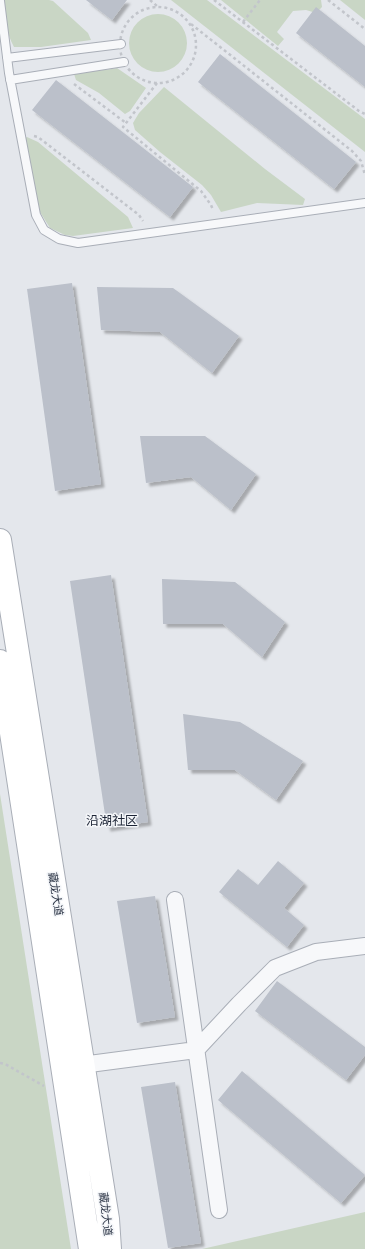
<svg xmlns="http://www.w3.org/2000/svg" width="365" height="1249" font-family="'PT Sans Narrow','Noto Sans SC',sans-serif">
	<defs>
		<filter id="shadow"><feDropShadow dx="3.5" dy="3.5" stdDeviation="1" flood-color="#0004"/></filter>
	</defs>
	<rect width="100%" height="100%" fill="#e4e7ec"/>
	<!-- green -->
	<path fill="#c9d6c5" d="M4 0H49L53 1 88 33 91 40 41 47H14C6 33 5 16 4 0Z
		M171 0H207L365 119V152Z
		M221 0H321L322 7 316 13 306 10 293 11 277 32 284 39 278 46Z
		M340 0H365V20Z
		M129 43a29 29 0 1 1 58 0a29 29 0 1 1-58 0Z
		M117 68 146 88 130 111 125 114 99 93 76 80 74 74C88 70 103 71 117 68Z
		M164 87 265 169 305 199 303 205 257 203 221 212 211 195 202 185 160 152 135 130 133 123 139 113Z
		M27 137 38 142 128 217 133 228 73 236 65 235 50 228 40 212 25 138Z
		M0 794 71 1249H0Z
		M365 1212V1249H202Z"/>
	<!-- building -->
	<path fill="#bbc0ca" filter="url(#shadow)" d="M86 0H127L112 20Z
		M316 7 365 46V87L296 33Z
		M220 54 356 162 334 189 198 82Z
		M56 80 193 187 170 217 32 110Z
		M72 283 101 484 55 491 27 289Z
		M97 287 173 288 239 336 212 373 160 332 101 330Z
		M140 436H205L256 474 231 510 191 477 146 483Z
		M111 575 148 822 107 828 70 581Z
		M162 579 235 582 285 622 262 657 223 624H163Z
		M183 714 240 722 303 761 276 800 235 770H188Z
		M278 861 304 883 284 908 304 925 287 947 219 892 238 869 258 885Z
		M155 896 175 1017 137 1023 117 901Z
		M277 981 365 1047V1055L346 1080 255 1011Z
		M242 1071 365 1175 341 1203 218 1100Z
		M175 1082 201 1243 168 1248 141 1087Z"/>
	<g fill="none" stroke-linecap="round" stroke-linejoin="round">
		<!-- lane casing -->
		<g stroke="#a9aeb7" stroke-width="10">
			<path id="lane" d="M0 1 9 73 36 215 44 230 59 239 78 243 365 203
				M7 58 121 44
				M10 80 124 62"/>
		</g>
		<!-- street casing -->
		<g stroke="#a9aeb7" stroke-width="18">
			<path id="street" d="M175 900 219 1210
				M74 1066 196 1050 239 1004 275 968 316 952 365 946"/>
		</g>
		<!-- secondary casing -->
		<g stroke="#a9aeb7" stroke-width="24">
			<path id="secondary" d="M0 540 108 1219 110 1249
				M0 661 90 1249"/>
		</g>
		<!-- path -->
		<path stroke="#c2c5cb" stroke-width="2.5" stroke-dasharray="3 3" stroke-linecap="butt" d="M150 0 157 6
			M214 0 359 111 365 114
			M328 0 365 29
			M120 45a38 38 0 1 1 76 0a38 38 0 1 1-76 0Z
			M243 22 260 0
			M191 24 352 151 361 161 365 175
			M157 83 123 127 201 191 211 205 213 210
			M74 84 126 123
			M34 136 38 137 139 215 143 221
			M0 1063 5 1064 44 1086"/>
		<!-- lane -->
		<use href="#lane" stroke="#f7f8fa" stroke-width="8"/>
		<!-- street -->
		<use href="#street" stroke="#f7f8fa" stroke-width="16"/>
		<!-- secondary -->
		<use href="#secondary" stroke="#fff" stroke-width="22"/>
	</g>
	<g text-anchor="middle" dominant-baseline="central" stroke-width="3" stroke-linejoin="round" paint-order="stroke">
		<!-- street labels -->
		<g font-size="11" fill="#2b3445" stroke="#f4f6f9">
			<text transform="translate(56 894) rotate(81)">藏龙大道</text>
			<text transform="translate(106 1214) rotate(83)">藏龙大道</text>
		</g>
		<!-- quarter labels -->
		<g font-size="13" fill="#1d2536" stroke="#f4f6f9">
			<text x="112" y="820">沿湖社区</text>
		</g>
	</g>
</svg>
